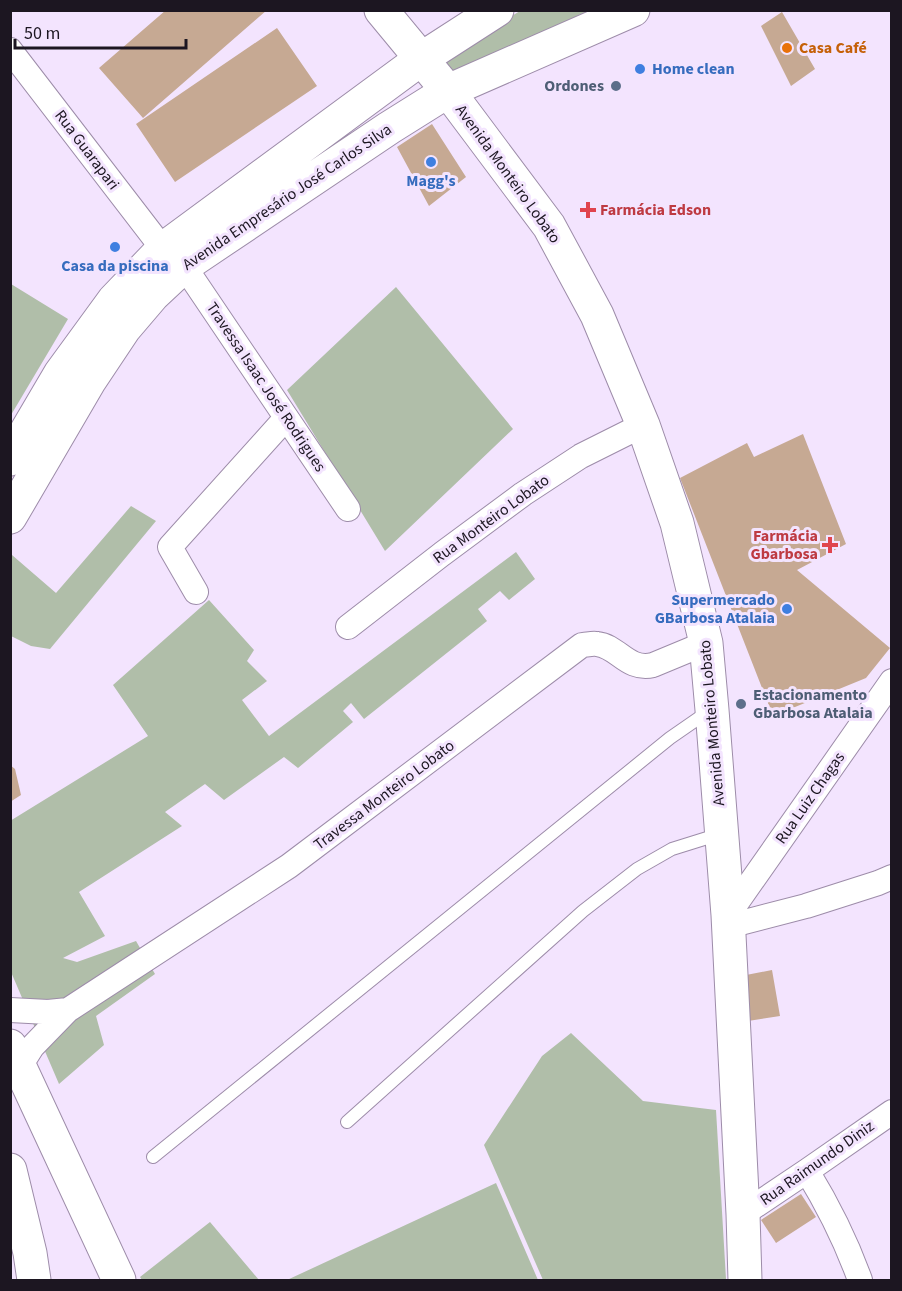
<svg xmlns="http://www.w3.org/2000/svg" width="902" height="1291" font-family="'Source Sans 3',sans-serif">
	<rect width="100%" height="100%" fill="#f3e4fe"/>
	<!-- green -->
	<path fill="#b0bea9" d="M520 11H588L446 76 435 63Z
		M11 284 68 319 11 415Z
		M396 287 513 429 385 551 287 390Z
		M131 506 156 521 50 649 31 646 11 636 10 557 12 555 56 593Z
		M516 552 535 579 509 600 500 591 478 609 487 621 364 719 351 703 343 711 353 722 298 768 284 757 224 800 205 784 165 812 182 826 79 892 105 936 63 958 77 962 136 941 155 974 96 1016 104 1045 59 1084 11 972 10 821 148 736 113 685 209 600 254 650 247 661 267 681 242 700 269 736Z
		M571 1033 643 1101 716 1110 726 1279 722 1280H543L484 1145 542 1056Z
		M496 1183 538 1280H287Z
		M210 1222 259 1280H142L140 1277Z"/>
	<!-- building -->
	<path fill="#c6a993" d="M166 10H267L143 118 99 68Z
		M782 12 815 69 791 86 761 26Z
		M277 28 317 86 175 182 136 124Z
		M432 124 466 177 429 206 397 147Z
		M803 434 846 544 797 570 890 648 866 678 773 716 680 478 747 443 754 457Z
		M10 765 15 769 21 795 10 802Z
		M772 970 780 1016 748 1021 741 976Z
		M801 1194 816 1217 776 1243 761 1220Z"/>
	<g fill="none" stroke-linecap="round" stroke-linejoin="round">
		<!-- lane casing -->
		<g stroke="#9d8ca9" stroke-width="14">
			<path id="lane" d="M347 1122 583 911 637 869 672 849 720 834
				M153 1157 670 738 709 711"/>
		</g>
		<!-- street casing -->
		<g stroke="#9d8ca9" stroke-width="26">
			<path id="street" d="M10 50 163 249
				M184 266 348 509
				M196 592 170 547 286 418
				M348 627 442 554 523 494 581 456 643 425
				M728 915 892 681
				M729 926 806 906 878 883 892 877
				M10 1010 48 1012 68 1010
				M20 1066 32 1047 68 1010 289 866 582 645C587 645 592 643 597 644 618 646 627 671 653 665L706 643
				M807 1171C829 1207 846 1241 860 1280
				M743 1214 807 1171 892 1112"/>
		</g>
		<!-- secondary casing -->
		<g stroke="#9d8ca9" stroke-width="35">
			<path id="secondary" d="M381 10 448 91 549 226 597 315 643 425 677 523 706 643 712 710 728 915 743 1214 745 1280"/>
		</g>
		<!-- primary casing -->
		<g stroke="#9d8ca9" stroke-width="35">
			<path id="primary" d="M10 459 60 374 114 300 163 249 421 59 497 10
				M10 517 90 380 124 329 153 295 184 266 389 128 448 91 633 10
				M10 1046 119 1280
				M10 1170 30 1253 34 1280"/>
		</g>
		<!-- lane -->
		<use href="#lane" stroke="#fff" stroke-width="12"/>
		<!-- street -->
		<use href="#street" stroke="#fff" stroke-width="24"/>
		<!-- secondary -->
		<use href="#secondary" stroke="#fff" stroke-width="33"/>
		<!-- primary -->
		<use href="#primary" stroke="#fff" stroke-width="33"/>
	</g>
	<!-- markers -->
	<circle fill="#e8710a" stroke="#f3e4fe" stroke-width="2" cx="787" cy="48" r="6"/>
	<g fill="#3f7fe0" stroke="#f3e4fe" stroke-width="2">
		<circle cx="640" cy="69" r="6"/>
		<circle cx="431" cy="162" r="6"/>
		<circle cx="115" cy="247" r="6"/>
		<circle cx="787" cy="609" r="6"/>
	</g>
	<g fill="#5c6f8a" stroke="#f3e4fe" stroke-width="2">
		<circle cx="616" cy="86" r="6"/>
		<circle cx="741" cy="704" r="6"/>
	</g>
	<g fill="#e0444e" stroke="#f3e4fe" stroke-width="2">
		<path d="M585 201h6v6h6v6h-6v6h-6v-6h-6v-6h6z"/>
		<path d="M827 536h6v6h6v6h-6v6h-6v-6h-6v-6h6z"/>
	</g>
	<g text-anchor="middle" dominant-baseline="central" stroke-width="6" stroke-linejoin="round" paint-order="stroke">
		<!-- food labels -->
		<g font-size="16" font-weight="bold" fill="#c56008" stroke="#f3e4fe" text-anchor="start">
			<text x="799" y="48">Casa Café</text>
		</g>
		<!-- shop labels -->
		<g font-size="16" font-weight="bold" fill="#366cbe" stroke="#f3e4fe">
			<text x="652" y="69" text-anchor="start">Home clean</text>
			<text x="431" y="181">Magg's</text>
			<text x="115" y="266">Casa da piscina</text>
			<text x="775" y="600" text-anchor="end">Supermercado<tspan x="775" dy="18">GBarbosa Atalaia</tspan></text>
		</g>
		<!-- service labels -->
		<g font-size="16" font-weight="bold" fill="#4e5e75" stroke="#f3e4fe" text-anchor="end">
			<text x="604" y="86">Ordones</text>
			<text x="753" y="695" text-anchor="start">Estacionamento<tspan x="753" dy="18">Gbarbosa Atalaia</tspan></text>
		</g>
		<!-- street labels -->
		<g font-size="16" fill="#1c1621" stroke="#f3e4fe">
			<text transform="translate(87 150) rotate(53)">Rua Guarapari</text>
			<text transform="translate(508 174) rotate(54)">Avenida Monteiro Lobato</text>
			<text transform="translate(287 197) rotate(-34)">Avenida Empresário José Carlos Silva</text>
			<text transform="translate(266 387) rotate(56)">Travessa Isaac José Rodrigues</text>
			<text transform="translate(491 519) rotate(-36)">Rua Monteiro Lobato</text>
			<text transform="translate(712 723) rotate(-95)">Avenida Monteiro Lobato</text>
			<text transform="translate(384 795) rotate(-37)">Travessa Monteiro Lobato</text>
			<text transform="translate(810 798) rotate(-55)">Rua Luiz Chagas</text>
			<text transform="translate(817 1163) rotate(-35)">Rua Raimundo Diniz</text>
		</g>
		<!-- health labels -->
		<g font-size="16" font-weight="bold" fill="#be3a42" stroke="#f3e4fe" text-anchor="start">
			<text x="600" y="210">Farmácia Edson</text>
			<text x="818" y="536" text-anchor="end">Farmácia<tspan x="818" dy="18">Gbarbosa</tspan></text>
		</g>
	</g>
	<!-- border -->
	<rect width="902" height="1291" fill="none" stroke="#1c1621" stroke-width="24"/>
	<!-- scale -->
	<path d="M15 39v9h171v-9" fill="none" stroke="#1c1621" stroke-width="3"/>
	<text x="24" y="39" font-size="18" fill="#1c1621" stroke="#f3e4fe" stroke-width="4.5" paint-order="stroke">50 m</text>
</svg>
